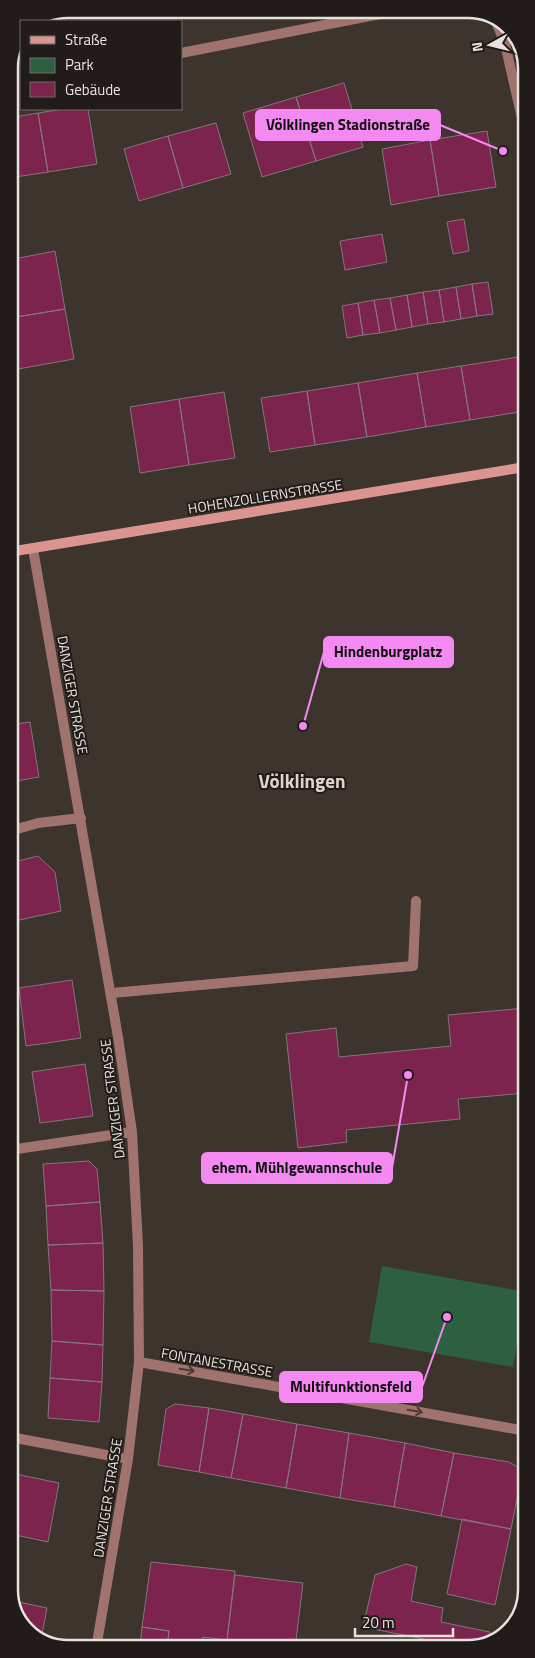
<svg xmlns="http://www.w3.org/2000/svg" width="535" height="1658" font-family="'Titillium Web',sans-serif">
	<rect width="100%" height="100%" fill="#3d342d"/>
	<!-- green -->
	<path fill="#2c6040" d="M382 1266 526 1292 513 1367 369 1342Z"/>
	<!-- building -->
	<path fill="#7c234e" stroke="#83767a" d="M81 9H126L128 21H83Z
		M126 9H174L175 21H128Z
		M344 83 363 147 316 161 296 97Z
		M296 97 316 161 262 177 243 113Z
		M64 109H88L97 164 48 172 38 113Z
		M38 113 48 172 9 178V118Z
		M216 123 231 174 183 188 168 136Z
		M487 131 496 187 439 196 430 140Z
		M168 136 183 188 139 201 124 149Z
		M430 140 439 196 391 205 382 149Z
		M464 219 469 251 453 254 447 222Z
		M382 234 387 262 345 270 340 241Z
		M55 251 65 309 10 318 9 260Z
		M488 282 493 314 477 316 472 284Z
		M472 284 477 316 461 319 456 287Z
		M456 287 461 319 444 322 439 290Z
		M439 290 444 322 428 324 423 292Z
		M423 292 428 324 412 327 407 295Z
		M407 295 412 327 396 330 390 298Z
		M390 298 396 330 380 333 374 300Z
		M374 300 380 333 363 335 358 303Z
		M358 303 363 335 347 338 342 306Z
		M65 309 74 359 18 369 10 318Z
		M525 356V411L470 420 461 366Z
		M461 366 470 420 426 427 417 373Z
		M417 373 426 427 367 437 358 383Z
		M358 383 367 437 315 445 307 391Z
		M307 391 315 445 270 452 261 398Z
		M224 392 235 458 189 465 179 399Z
		M179 399 189 465 140 473 130 407Z
		M10 606 18 651 10 653Z
		M30 722 39 777 10 782V725Z
		M38 856 55 872 61 911 10 922V863Z
		M72 980 81 1038 26 1046 19 988Z
		M526 1008V1093L458 1099 460 1119 346 1130 347 1142 298 1148 286 1034 336 1028 339 1057 451 1046 448 1015Z
		M85 1064 93 1116 40 1123 32 1072Z
		M89 1161 97 1169 100 1202 46 1206 43 1164Z
		M100 1202 103 1243 48 1245 46 1206Z
		M103 1243 104 1291 51 1290 48 1245Z
		M51 1290 104 1291 103 1345 52 1341Z
		M52 1341 103 1345 102 1382 50 1378Z
		M10 1363 16 1365 10 1392Z
		M50 1378 102 1382 99 1422 48 1418Z
		M175 1404 209 1408 199 1472 158 1465 166 1409Z
		M209 1408 243 1414 231 1478 199 1472Z
		M243 1414 297 1424 286 1488 231 1478Z
		M297 1424 349 1433 340 1498 286 1488Z
		M349 1433 405 1443 394 1507 340 1498Z
		M405 1443 454 1453 441 1516 394 1507Z
		M454 1453 509 1462 521 1469 520 1484 511 1529 441 1516Z
		M11 1473 59 1483 48 1542 11 1534Z
		M462 1519 511 1529 495 1605 447 1594Z
		M151 1562 235 1571 227 1640 203 1637 201 1649 167 1647 169 1631 142 1627Z
		M406 1564 417 1567 411 1601 443 1608 441 1622 490 1632 487 1644 482 1647H464L363 1627 375 1575Z
		M235 1575 303 1583 295 1648 227 1640Z
		M14 1601 47 1608 41 1640 29 1635 13 1609Z
		M142 1627 169 1631 167 1647 177 1649H140Z
		M436 1642 464 1647 435 1648Z"/>
	<g fill="none" stroke-linecap="round" stroke-linejoin="round">
		<!-- service -->
		<path stroke="#a0736e" stroke-width="10" d="M112 993 413 966 416 901"/>
		<!-- minor -->
		<path stroke="#a0736e" stroke-width="10" d="M495 19 505 44 524 127
			M181 53 406 9
			M33 549 118 1037 132 1132 138 1246 139 1362 128 1459 96 1649
			M10 831 38 823 81 818
			M10 1150 132 1132
			M139 1362 526 1431
			M10 1437 128 1459"/>
		<!-- secondary -->
		<path stroke="#dc948e" stroke-width="10" d="M9 552 525 467"/>
	</g>
	<!-- one-way arrows -->
	<defs><path id="oneway-shaft" d="M-6 0H5M1.5-3L5.5 0L1.5 3" fill="none" stroke-width="1.6" stroke-linecap="round" stroke-linejoin="round" transform="scale(1.25)"/></defs>
	<g stroke="#4d3a37">
		<use href="#oneway-shaft" transform="translate(187 1370) rotate(10)"/>
		<use href="#oneway-shaft" transform="translate(415 1411) rotate(10)"/>
	</g>
	<g text-anchor="middle" dominant-baseline="central" stroke-width="4" stroke-linejoin="round" paint-order="stroke">
		<!-- street labels -->
		<g font-size="14" fill="#e8e2de" stroke="#211c19">
			<text transform="translate(265 496) rotate(-9)">HOHENZOLLERNSTRASSE</text>
			<text transform="translate(73 695) rotate(80)">DANZIGER STRASSE</text>
			<text transform="translate(112 1099) rotate(-97)">DANZIGER STRASSE</text>
			<text transform="translate(217 1362) rotate(10)">FONTANESTRASSE</text>
			<text transform="translate(107 1498) rotate(-81)">DANZIGER STRASSE</text>
		</g>
		<!-- district labels -->
		<g font-size="19" font-weight="bold" fill="#dfd3cb" stroke="#211c19">
			<text x="302" y="780">Völklingen</text>
		</g>
	</g>
	<!-- crop -->
	<path d="M0 0H535V1658H0ZM68 18H468A50 50 0 0 1 518 68V1590A50 50 0 0 1 468 1640H68A50 50 0 0 1 18 1590V68A50 50 0 0 1 68 18Z" fill="#211c19" fill-rule="evenodd"/>
	<path fill="none" stroke="#e8e2de" stroke-width="2.5" d="M68 18H468A50 50 0 0 1 518 68V1590A50 50 0 0 1 468 1640H68A50 50 0 0 1 18 1590V68A50 50 0 0 1 68 18Z"/>
	<!-- callouts -->
	<path fill="none" stroke="#f489f1" stroke-width="2" d="M503 151L440 125M303 726L324 652M408 1075L392 1168M447 1317L422 1387"/>
	<g fill="#f489f1" stroke="#211c19" stroke-width="2">
		<circle cx="503" cy="151" r="5"/>
		<circle cx="303" cy="726" r="5"/>
		<circle cx="408" cy="1075" r="5"/>
		<circle cx="447" cy="1317" r="5"/>
	</g>
	<g fill="#f489f1" stroke="#f489f1" stroke-width="2">
		<rect x="256" y="110" width="184" height="30" rx="5"/>
		<rect x="324" y="637" width="129" height="30" rx="5"/>
		<rect x="202" y="1153" width="190" height="30" rx="5"/>
		<rect x="280" y="1372" width="142" height="30" rx="5"/>
	</g>
	<g font-size="15" text-anchor="middle" font-weight="bold" fill="#111">
		<text x="348" y="130">Völklingen Stadionstraße</text>
		<text x="388" y="657">Hindenburgplatz</text>
		<text x="297" y="1173">ehem. Mühlgewannschule</text>
		<text x="351" y="1392">Multifunktionsfeld</text>
	</g>
	<!-- legend -->
	<rect x="20" y="20" width="162" height="90" fill="#211c19" stroke="#716b68"/>
	<rect x="30" y="36" width="25" height="8" fill="#dc948e" stroke="#716b68"/>
	<text x="65" y="45" font-size="15" fill="#e8e2de">Straße</text>
	<rect x="30" y="58" width="25" height="15" fill="#2c6040" stroke="#716b68"/>
	<text x="65" y="70" font-size="15" fill="#e8e2de">Park</text>
	<rect x="30" y="82" width="25" height="15" fill="#7c234e" stroke="#716b68"/>
	<text x="65" y="95" font-size="15" fill="#e8e2de">Gebäude</text>
	<!-- north arrow -->
	<g transform="translate(490 45) rotate(262)" stroke="#211c19" stroke-width="4" paint-order="stroke">
	<path d="M0-4L9 19L0 12L-9 19Z" fill="#e8e2de"/>
	<text y="-8" font-size="14" font-weight="bold" text-anchor="middle" fill="#e8e2de">N</text>
	</g>
	<!-- scale -->
	<path d="M355 1628v8h98v-8" fill="none" stroke="#e8e2de" stroke-width="2.5"/>
	<text x="362" y="1628" font-size="15" fill="#e8e2de" stroke="#211c19" stroke-width="4" paint-order="stroke">20 m</text>
</svg>
